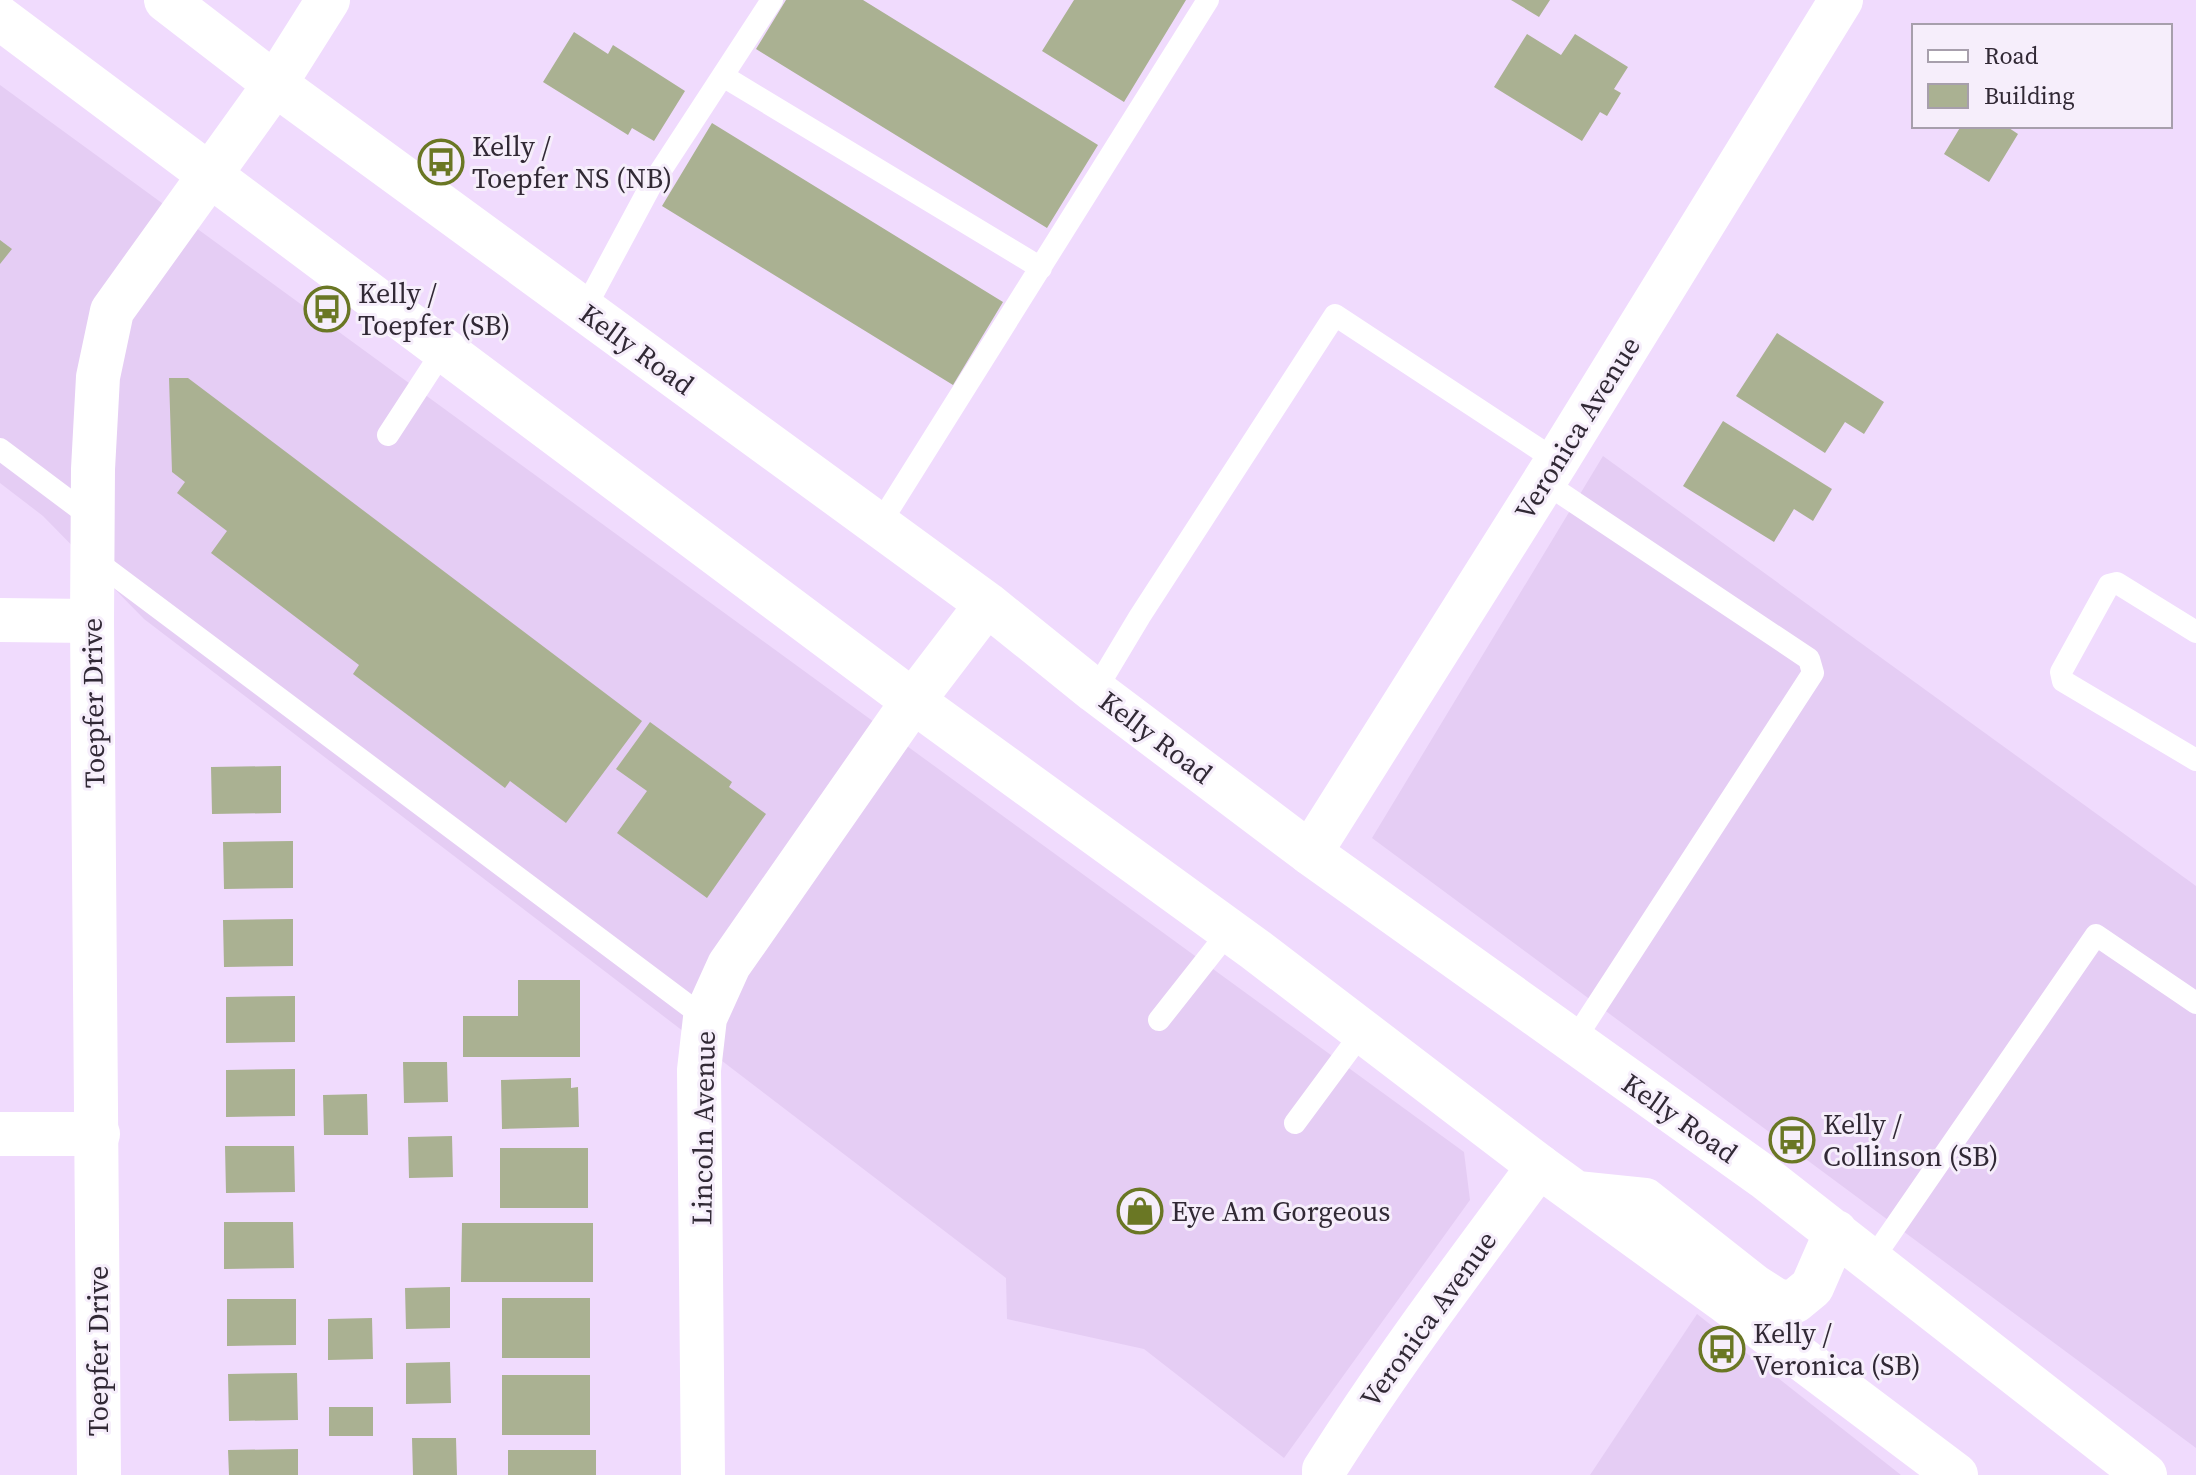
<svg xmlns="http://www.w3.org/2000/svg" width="2196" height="1475" font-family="'Source Serif 4',serif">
	<rect width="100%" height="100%" fill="#f0dbfd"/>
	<!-- built -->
	<path fill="#e5cdf4" d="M0 85 1464 1152 1470 1200 1284 1458 1144 1349 1007 1319 1006 1278 144 619 43 516 0 483Z
		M1603 456 2196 886V1448L1372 838Z
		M1697 1314 1901 1475H1590Z"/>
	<!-- building -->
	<path fill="#aab192" d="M786 0H863L1098 145 1047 228 756 49Z
		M1074 0H1186L1124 102 1042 51Z
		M1511 0H1550L1539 17Z
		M574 32 608 54 613 45 685 91 654 141 632 128 628 135 543 82Z
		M1527 34 1561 55 1575 34 1628 67 1614 89 1621 93 1607 116 1600 112 1582 141 1494 87Z
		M712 123 1003 302 953 385 662 206Z
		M1961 126H2006L2018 134 1989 182 1944 154Z
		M0 240 12 249 0 264Z
		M1777 333 1884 402 1864 434 1845 422 1825 453 1736 396Z
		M169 378H188L642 721 566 823 510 781 505 788 353 674 359 665 211 553 227 531 177 493 185 482 172 472Z
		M1723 421 1832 489 1813 521 1794 509 1774 542 1683 486Z
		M650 722 732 782 729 787 766 814 707 898 617 833 647 791 616 769Z
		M281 766V813L212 814 211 767Z
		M293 841V888L224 889 223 842Z
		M293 919V966L224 967 223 920Z
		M518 980H580V1057H463V1016H518Z
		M295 996V1042L226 1043V997Z
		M403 1062H447L448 1102 404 1103Z
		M295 1069V1116L226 1117V1070Z
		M571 1078V1088L578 1087 579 1127 502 1129 501 1080Z
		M367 1094 368 1135H324L323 1095Z
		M452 1136 453 1177 409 1178 408 1137Z
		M225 1146H294L295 1192 226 1193Z
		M500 1148H588V1208H500Z
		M224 1222H293L294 1268 224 1269Z
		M462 1223H593V1282H461Z
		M450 1287V1328L406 1329 405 1288Z
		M502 1298H590V1358H502Z
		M227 1299H296V1345L227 1346Z
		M372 1318 373 1359 328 1360V1319Z
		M450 1362 451 1403 406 1404V1363Z
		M297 1373 298 1420 229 1421 228 1374Z
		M502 1375H590V1435H502Z
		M329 1407H373V1436H329Z
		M412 1438H456L457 1475H413Z
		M298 1449V1475H229L228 1450Z
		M508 1450H596V1475H508Z"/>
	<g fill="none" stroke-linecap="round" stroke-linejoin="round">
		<!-- service -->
		<path stroke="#fff" stroke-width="22" d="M723 76 1041 268
			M584 310 650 187 772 0
			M388 435 444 349
			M0 449 92 518
			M1544 482 1809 659 1813 673 1573 1042
			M879 525 1208 0
			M92 558 705 1018
			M2196 632 2117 583 2109 585 2061 672 2063 681 2196 760
			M1095 691 1140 616 1335 315 1557 461
			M1159 1020 1230 930
			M1295 1123 1363 1031
			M1872 1260 2096 935 2196 1003"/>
		<!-- minor -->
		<path stroke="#fff" stroke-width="44" d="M0 620 92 621
			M1310 853 1557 461 1841 0
			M0 1134H98
			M703 1475 699 1070 705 1018 729 965 913 701
			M1324 1475V1470C1390 1365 1465 1266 1539 1166"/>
		<!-- tertiary -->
		<path stroke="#fff" stroke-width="44" d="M166 0 275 84 987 604 1095 691 1310 853 1764 1177 2145 1475
			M0 18 913 701 1256 950 1539 1166 1725 1301 1956 1475
			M913 701 987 604
			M1577 1193 1645 1200 1754 1286 1779 1302 1795 1301 1812 1287 1836 1232
			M99 1475 92 621 93 469 98 377 112 311 275 84 328 0"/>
	</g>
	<!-- icons -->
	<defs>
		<g id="bus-ring" transform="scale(2.3)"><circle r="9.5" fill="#f6eefb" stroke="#6a7724" stroke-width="1.5"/><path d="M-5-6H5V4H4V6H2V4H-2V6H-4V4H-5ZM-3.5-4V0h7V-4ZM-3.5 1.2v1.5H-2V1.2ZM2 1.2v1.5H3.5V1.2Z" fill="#6a7724"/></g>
		<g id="shop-ring" transform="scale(2.3)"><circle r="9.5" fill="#f6eefb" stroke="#6a7724" stroke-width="1.5"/><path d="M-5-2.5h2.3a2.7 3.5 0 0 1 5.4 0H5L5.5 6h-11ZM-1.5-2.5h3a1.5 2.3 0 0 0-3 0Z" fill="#6a7724"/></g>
	</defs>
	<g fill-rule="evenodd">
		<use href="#bus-ring" x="441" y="162"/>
		<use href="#bus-ring" x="327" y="309"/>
		<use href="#bus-ring" x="1792" y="1140"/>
		<use href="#shop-ring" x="1140" y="1211"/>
		<use href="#bus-ring" x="1722" y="1349"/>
	</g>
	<g text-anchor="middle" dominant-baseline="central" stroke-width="6" stroke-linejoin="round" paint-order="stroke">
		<!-- poi labels -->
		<g font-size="28" fill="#312935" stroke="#f6eefb" text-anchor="start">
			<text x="472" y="146">Kelly /<tspan x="472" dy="32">Toepfer NS (NB)</tspan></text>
			<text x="358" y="293">Kelly /<tspan x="358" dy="32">Toepfer (SB)</tspan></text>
			<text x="1823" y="1124">Kelly /<tspan x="1823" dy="32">Collinson (SB)</tspan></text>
			<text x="1171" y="1211">Eye Am Gorgeous</text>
			<text x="1753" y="1333">Kelly /<tspan x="1753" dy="32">Veronica (SB)</tspan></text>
		</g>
		<!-- street labels -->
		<g font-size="28" fill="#312935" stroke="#f6eefb">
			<text transform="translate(637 349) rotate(36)">Kelly Road</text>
			<text transform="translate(1577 428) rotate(-58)">Veronica Avenue</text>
			<text transform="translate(93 703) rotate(-91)">Toepfer Drive</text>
			<text transform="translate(1156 737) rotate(37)">Kelly Road</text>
			<text transform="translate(1680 1118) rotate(35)">Kelly Road</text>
			<text transform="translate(703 1128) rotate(-89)">Lincoln Avenue</text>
			<text transform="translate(1428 1319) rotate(-54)">Veronica Avenue</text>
			<text transform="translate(98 1351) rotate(-90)">Toepfer Drive</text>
		</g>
	</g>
	<!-- legend -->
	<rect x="1912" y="24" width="260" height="104" fill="#f6eefb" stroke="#a79fac" stroke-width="2"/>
	<rect x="1928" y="50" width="40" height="12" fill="#ffffff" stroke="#a79fac" stroke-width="2"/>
	<text x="1984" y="64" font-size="24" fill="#312935">Road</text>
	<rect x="1928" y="84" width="40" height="24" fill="#aab192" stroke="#a79fac" stroke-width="2"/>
	<text x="1984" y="104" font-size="24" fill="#312935">Building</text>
</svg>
